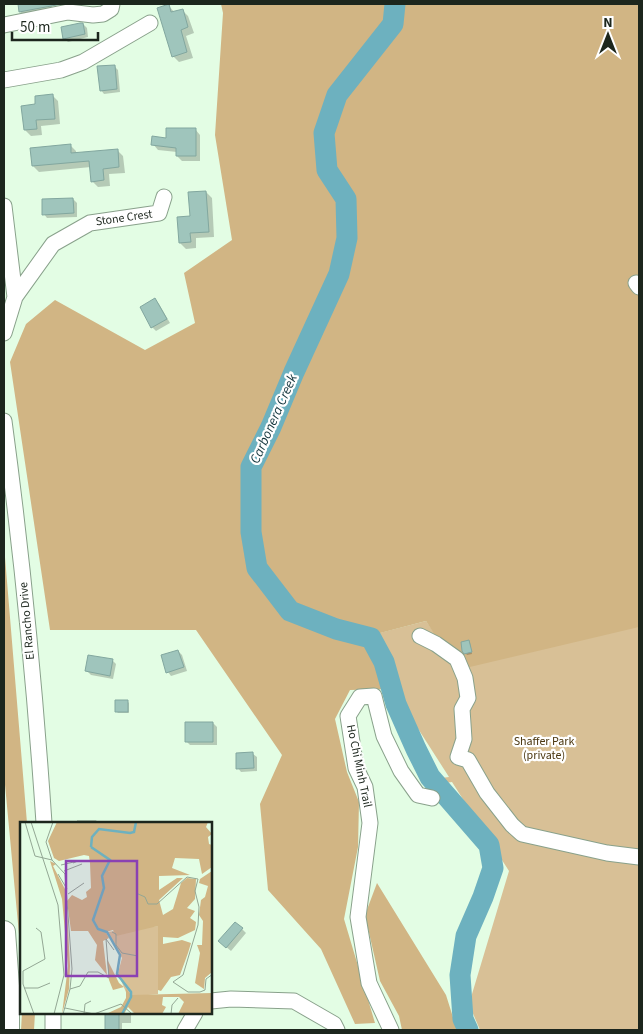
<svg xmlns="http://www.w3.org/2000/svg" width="643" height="1034" font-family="'Source Sans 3',sans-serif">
	<rect width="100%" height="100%" fill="#e3fde4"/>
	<!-- green -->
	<path fill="#d8c096" d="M426 621 433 631 442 632 639 627V1030H480L469 1004 509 871 452 782 445 783 441 778 449 777 360 638Z"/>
	<!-- forest -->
	<path fill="#d1b584" d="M221 4H639V627L457 670 426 621 361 638 393 689 350 690 335 719 347 772 359 802 358 847 344 919 375 1023 355 1024 321 949 268 890 260 804 282 755 196 630H50L10 362 26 324 55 300 145 350 195 323 184 273 232 240 215 135 223 13Z
		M4 545 27 823H21V986L20 945 4 774Z
		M377 883 446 995 457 1030H402L399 1016 380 981 365 915Z
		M22 1013H35L34 1030H21Z"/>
	<!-- shadow -->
	<path fill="#0003" d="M19 4H52L53 12 26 17 20 12Z
		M169 6 175 13 182 10 188 16 194 33 186 36 193 58 179 62 173 56Z
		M83 24 87 28 88 37 68 42 64 38Z
		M114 66 118 70 120 92 104 94 101 90Z
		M52 95 58 101 60 124 41 126 42 135 31 136 25 130 37 106Z
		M195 129 200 135V161H182L177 156V152L158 150 153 144Z
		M70 145 76 151V154L117 150 123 156 125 173 109 174 110 186 98 187 92 181 91 167 39 172 33 166Z
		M206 192 212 198 214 237 196 238V248L186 249 180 243 191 217Z
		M73 199 77 203V217L47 218 44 214Z
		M155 300 159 304 170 323 156 331 152 327Z
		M469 641 470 643 472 654 467 655 464 651Z
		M178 651 182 655 187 671 171 676 168 672Z
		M112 660 116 664 113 679 91 675 87 671Z
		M127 701 129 703V713H118L116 711Z
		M213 723 217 727V745H190L186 741Z
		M253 754 257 757V771L241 772 238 768Z
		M77 820H96L98 823H77Z
		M242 929 246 933 231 951 224 945Z
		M106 1013H131V1023H122V1030H106Z"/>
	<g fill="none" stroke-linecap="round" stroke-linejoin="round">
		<!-- river -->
		<path stroke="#6db1bf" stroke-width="21" d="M395 4 393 24 337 95 324 133 327 170 346 199 347 238 339 274 294 372 271 427 251 467V532L257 568 290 611 336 629 371 638 384 662 396 704 416 749 430 777 489 845 493 868 483 897 466 936 460 975 463 1019 468 1030"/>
	</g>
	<!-- building -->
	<path fill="#9fc5bc" stroke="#82a79f" d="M18 4H62L19 12Z
		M169 4 171 12 183 9 188 27 181 30 187 52 172 57 157 8Z
		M80 23H83L85 34 63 39 61 27Z
		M115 65 117 89 100 91 97 66Z
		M53 94 55 119 36 120 37 129 24 130 21 106 35 104V96Z
		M166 128H196V156H176V148L151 145 152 136 166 138Z
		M71 144V153L118 149 119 167 103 169 104 180 91 182 89 161 32 166 30 148Z
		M206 191 209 232 190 233 191 242 179 243 177 217 190 216 188 192Z
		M73 198 74 213 42 215V199Z
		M155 298 167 319 151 328 140 307Z
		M469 640 472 652 464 654 462 651 461 642Z
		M178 650 184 667 166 673 161 655Z
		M88 655 113 659 110 676 85 671Z
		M115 700H128V712H115Z
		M185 722H213V742H185Z
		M253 752 254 768 236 769V753Z
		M235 922 243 928 226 948 218 941Z
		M105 1013H119V1030H105Z"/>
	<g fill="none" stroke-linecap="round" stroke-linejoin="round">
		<!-- minor casing -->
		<g stroke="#89a18b" stroke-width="17">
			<path id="minor" d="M4 25 68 12 93 15 103 14 111 9 112 4
				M4 80 61 70 83 62 150 23
				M4 206 15 297 4 333
				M636 283 639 287
				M15 297 53 244 90 223 159 213 164 197
				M4 421C22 554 35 688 44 823
				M420 636 436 644 457 659 465 678 468 698 462 709 464 739 458 757 468 760 487 793 512 825 522 834 607 853 639 857
				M211 1001 231 999 294 1001 334 1024 337 1030
				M53 1030V1013
				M185 1030 195 1013
				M391 1030 369 983 358 917 370 823 365 787 356 768 348 716 360 697 374 696 384 736 401 771 418 795 432 798"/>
		</g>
		<!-- highway casing -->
		<g stroke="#89a18b" stroke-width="24">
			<path id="highway" d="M4 932 8 986V1030"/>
		</g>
		<!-- minor -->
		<use href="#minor" stroke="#fff" stroke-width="15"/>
		<!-- highway -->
		<use href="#highway" stroke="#fff" stroke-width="22"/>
	</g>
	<g text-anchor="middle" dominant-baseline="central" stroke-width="4.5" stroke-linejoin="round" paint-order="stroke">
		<!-- street labels -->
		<g font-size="12" fill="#1c261d" stroke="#fff">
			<text transform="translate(124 218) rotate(-8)">Stone Crest</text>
			<text transform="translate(27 621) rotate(-95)">El Rancho Drive</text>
			<text transform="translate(359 766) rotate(78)">Ho Chi Minh Trail</text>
		</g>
		<!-- park labels -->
		<g font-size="12" fill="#4b3710" stroke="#fff">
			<text x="544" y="741">Shaffer Park<tspan x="544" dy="14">(private)</tspan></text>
		</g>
		<!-- water labels -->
		<g font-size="14" font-style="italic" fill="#13353c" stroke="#fff">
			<text transform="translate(274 419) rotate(-66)">Carbonera Creek</text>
		</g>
	</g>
	<!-- overview -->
	<g transform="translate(20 822)">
		<rect width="192" height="192" fill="#e3fde4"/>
		<path d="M138 104V172L108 175 98 151 102 136 86 110Z" fill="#d8c096"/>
		<path d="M37 0H188L186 5 192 12 188 15 189 22 192 23V45L182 52 179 37 155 36 152 46 170 53 139 54V68L157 56H163L139 78 143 93 153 87 161 61 167 56 176 57 175 77 167 86 175 89 170 96 176 100 175 108 158 116 143 115V122L162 118 171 121 168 131 160 153 151 155 141 169 138 168V104L96 114 93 108 86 110 89 116 83 119 87 153 75 138 77 123 68 109H51L47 79 52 73 62 78 67 75 66 70 71 66 70 41 69 34 64 33 39 39 34 36 28 19ZM30 39 36 42 33 44 46 69 50 144 49 167 42 192 48 144 42 77ZM192 49V150L185 156 184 167 175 161 180 131 177 123H182L183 99 179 93 181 78 185 75 188 64 179 61 180 57ZM87 137 99 161 104 165 93 168 89 158ZM106 167 111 173 192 171V192H158L164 180 159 175H143L142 183 146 185 142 192H115L108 185 104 192H86L101 185 106 176Z" fill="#d1b584"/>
		<path fill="none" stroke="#6db1bf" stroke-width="2.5" d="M71 25 72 15 79 7 110 11 114 10 116 0M71 25 90 38 82 54 84 66 73 98 78 107 87 110 100 133 97 152 111 170V175L102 192"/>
		<path fill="none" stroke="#93a794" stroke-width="1" d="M5 0 15 34 32 38M11 0 38 83 44 153 34 192M33 0 26 20 32 38 45 52 52 147 50 167 43 192M41 43 58 39 53 41M44 49 62 42M38 52 47 67M116 71 125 75 128 82H137L167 55 178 57 175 69 179 85 178 103 163 153 153 160 168 170H180L185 168 186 157 193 152M48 72 64 61M92 110 96 112V123L102 131 118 134M4 166H18L30 161M50 167 60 164 68 150H78L89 156 86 117 94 128M45 186 74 192 101 182 112 192M14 192 3 162V149L25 137 21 110 16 106M64 192 65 182 71 179M151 192 152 183 158 176"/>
		<path fill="#8a41b3" fill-opacity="0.15" stroke="#8a41b3" stroke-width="2.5" d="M46 39H117V154H46Z"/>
		<rect width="192" height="192" fill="none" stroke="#1c261d" stroke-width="2.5"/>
	</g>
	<!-- border -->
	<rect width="643" height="1034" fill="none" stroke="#1c261d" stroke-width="10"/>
	<!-- north arrow -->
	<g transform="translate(608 35)" stroke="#ffffff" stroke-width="4" paint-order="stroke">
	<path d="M0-4L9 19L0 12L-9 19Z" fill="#1c261d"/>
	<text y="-8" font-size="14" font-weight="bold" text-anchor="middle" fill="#1c261d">N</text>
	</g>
	<!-- scale -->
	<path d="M12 32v8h86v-8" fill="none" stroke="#1c261d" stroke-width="2.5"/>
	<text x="20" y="32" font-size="15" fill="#1c261d" stroke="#ffffff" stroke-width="4" paint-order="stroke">50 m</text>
</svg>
